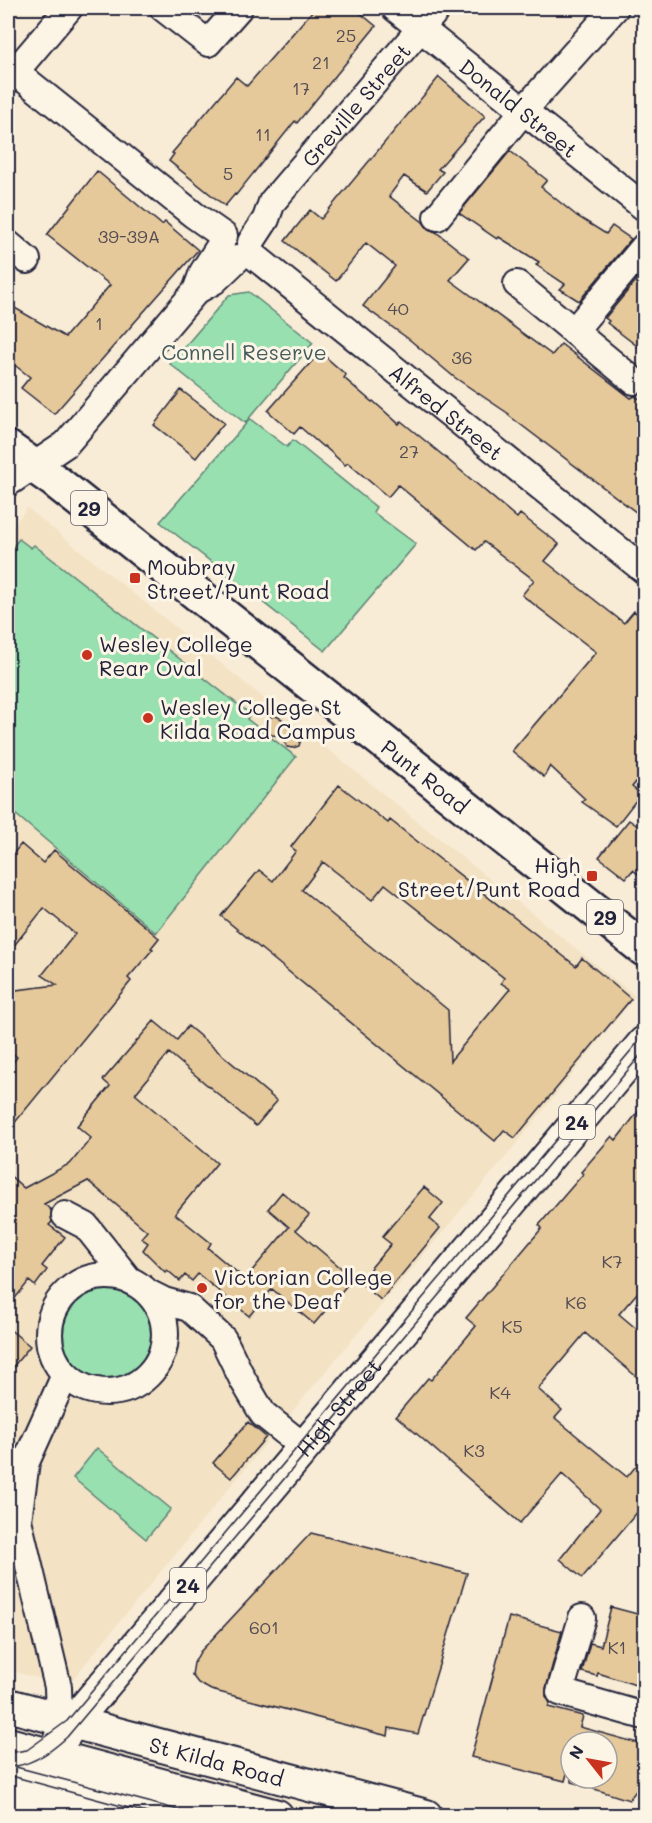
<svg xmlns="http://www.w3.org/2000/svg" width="652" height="1823" font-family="Mali,sans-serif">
	<rect width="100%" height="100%" fill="#f8ecd6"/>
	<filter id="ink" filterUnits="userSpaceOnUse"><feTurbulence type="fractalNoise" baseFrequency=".0167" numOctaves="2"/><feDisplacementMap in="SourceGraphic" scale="12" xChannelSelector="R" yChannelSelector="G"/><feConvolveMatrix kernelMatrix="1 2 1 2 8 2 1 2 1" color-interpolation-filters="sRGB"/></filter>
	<g filter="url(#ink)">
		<!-- built -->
		<path fill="#f3e2c4" d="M27 508 635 996 508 1154 284 1421 67 1686 8 1670V533Z"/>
		<!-- green -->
		<path fill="#98e0af" stroke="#5d8175" stroke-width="1.5" d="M249 292 313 343 245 423 170 364 229 295Z
			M250 419 287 447 293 440 376 507 373 512 416 544 325 651 160 522Z
			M19 539 31 548 34 545 250 714 247 719 296 757 156 933 8 808V553Z
			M61 1333a47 47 0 1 1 94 0a47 47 0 1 1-94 0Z
			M97 1448 171 1509 146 1539 73 1478Z"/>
		<!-- building -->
		<path fill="#e6c99a" stroke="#22223b" stroke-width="1.5" fill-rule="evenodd" d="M315 8H354L376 26 297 123 295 121 236 195 235 194 225 206 169 161 174 154 172 153 236 77 247 86Z
			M439 77 485 116 438 169 443 172 427 191 404 176 389 196 423 222 428 229 436 232 469 258 450 280 552 355 561 344 631 398 635 396 645 402V519L508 415 509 414 454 377 410 340 363 306 395 266 366 243 336 281 285 241 310 210 321 219Z
			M510 151 547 180 541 187 577 216 606 234 612 226 631 239 579 301 560 289 565 284 536 265 539 262 499 237 497 239 459 213Z
			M97 171 162 225 165 222 198 250 54 414 21 388 30 377 8 360V304L65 337 110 285 47 235Z
			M645 270V352L607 323 609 321 605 318Z
			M320 352 346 375 344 378 372 402 373 401 399 424 401 421 434 448 517 518 520 514 559 544 545 561 624 623 634 611 645 620V727L636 738 645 746V771L632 787 641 794 616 826 582 802 585 799 550 766 544 777 512 751 596 652 522 595 534 580 484 542 476 550 398 485 388 497 348 463 345 465 324 446 323 447 300 427 294 434 268 411Z
			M181 390 224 423 196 458 154 425Z
			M276 716 282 719 288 728 297 730 302 736 299 746 293 748 287 747 281 736 272 735 267 731 266 722 270 717Z
			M339 785 388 823 390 820 576 966 582 958 631 999 515 1138 504 1130 495 1141 221 916 259 870 273 881 296 851 291 847ZM323 862 372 900 385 884 504 978 501 983 510 989 450 1061 448 1010 302 890Z
			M629 820 645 831V880L633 870 626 878 599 857Z
			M21 844 43 863 54 850 159 938 151 948 153 949 128 978 131 981 8 1131V1069L17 1057 8 1049V991L57 985 42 975 75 934 44 908 8 953V860Z
			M154 1021 177 1040 188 1026 277 1101 256 1126 169 1053 135 1094 217 1163 175 1214 211 1243 208 1248 245 1279 289 1227 268 1209 282 1192 309 1215 296 1230 353 1278 314 1324 272 1289 249 1316 198 1274 192 1281 185 1275 180 1281 167 1270 165 1272 143 1250 148 1243 141 1238 147 1231 88 1181 44 1204 51 1210 52 1222 49 1225 65 1237 42 1266 47 1270 35 1286 29 1281 8 1307V1174L24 1188 71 1163 91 1138 77 1126 110 1086 103 1080Z
			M645 1103V1284L619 1314 645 1336V1384L585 1333 538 1389 562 1410 555 1418 627 1477 645 1455V1503L582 1578 560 1559 600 1509 562 1474 520 1523 396 1416 428 1378 431 1380 476 1326 466 1318 542 1228 539 1225 583 1174 581 1172 612 1136 616 1140Z
			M424 1187 443 1203 430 1219 440 1228 381 1300 359 1282 391 1244 382 1237Z
			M8 1328 30 1346 8 1373Z
			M248 1422 266 1437 231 1478 213 1463Z
			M311 1533 467 1573 418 1734 389 1728 388 1736 211 1690 198 1683 192 1675 194 1663 200 1652Z
			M611 1607 645 1616V1688L598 1673 597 1676 582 1672 590 1643 601 1646Z
			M509 1617 562 1631 546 1688V1696L550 1703 548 1707 583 1716 580 1727 645 1745V1779L629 1800 572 1782V1778H607V1742H571V1759L565 1781 471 1757Z"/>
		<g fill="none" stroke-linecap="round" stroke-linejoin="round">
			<!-- minor casing -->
			<g stroke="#22223b" stroke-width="30">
				<g id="minor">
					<path d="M163 8 208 43 239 8"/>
					<path id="s1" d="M395 8 644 207"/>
					<path d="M8 66 194 215 224 236"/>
					<path d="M8 80 69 8"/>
					<path d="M437 217 524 110 615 8"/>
					<path id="s2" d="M251 242 266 219 272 202 438 8"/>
					<path d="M8 244 27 260"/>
					<path id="s3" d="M249 252 644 570"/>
					<path d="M517 284 634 381"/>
					<path d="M196 291 214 281 237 259"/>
					<path d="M574 331 644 247"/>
					<path d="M8 483 66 444 196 291 203 272 221 244"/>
					<path d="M65 1215 86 1226 129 1280"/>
					<circle cx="107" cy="1334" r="58"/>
					<path d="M150 1294 164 1301 189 1308 223 1339 243 1380 263 1414 304 1447"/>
					<path d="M582 1618 560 1692 644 1716"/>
					<path d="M59 1718 58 1687 18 1520 26 1462 65 1375"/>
					<path d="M8 1769 179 1816"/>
				</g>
			</g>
			<!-- major casing -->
			<g stroke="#22223b" stroke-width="36">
				<g id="major">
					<path id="s4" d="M8 1705 426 1816"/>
					<path d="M8 1744 277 1816"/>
					<path d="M8 1795 85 1816"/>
					<path id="s5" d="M24 1816 50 1756 73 1722 644 1043"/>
				</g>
			</g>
			<!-- highway casing -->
			<g stroke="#22223b" stroke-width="38">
				<g id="highway">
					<path id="s6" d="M8 448 55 481 644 949"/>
				</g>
			</g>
			<!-- minor -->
			<use href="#minor" stroke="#fcf5e5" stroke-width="26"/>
			<!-- major -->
			<use href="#major" stroke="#fcf5e5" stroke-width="32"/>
			<!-- highway -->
			<use href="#highway" stroke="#fcf5e5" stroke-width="33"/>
			<!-- tram -->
			<path stroke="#22223b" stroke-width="1.5" d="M8 1753 27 1750 67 1721 644 1035
				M8 1767C31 1766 50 1753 67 1737L644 1051
				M16 1767 201 1816
				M8 1775 158 1816"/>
		</g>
	</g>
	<!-- markers -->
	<g fill="#c8321e" stroke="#fcf5e5" stroke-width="2">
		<rect x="129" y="572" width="12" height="12" rx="3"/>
		<circle cx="87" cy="655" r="6"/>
		<circle cx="148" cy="718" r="6"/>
		<rect x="586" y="870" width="12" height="12" rx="3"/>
		<circle cx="202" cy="1288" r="6"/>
	</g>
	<g text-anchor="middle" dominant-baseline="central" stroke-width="6" stroke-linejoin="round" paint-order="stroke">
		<!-- number labels -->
		<g font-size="18" fill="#534c53">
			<text x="346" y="35">25</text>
			<text x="321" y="62">21</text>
			<text x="301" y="88">17</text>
			<text x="263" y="134">11</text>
			<text x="228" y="173">5</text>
			<text x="129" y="236">39-39A</text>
			<text x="398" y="308">40</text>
			<text x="99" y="323">1</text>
			<text x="462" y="357">36</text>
			<text x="409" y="451">27</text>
			<text x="612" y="1261">K7</text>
			<text x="576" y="1302">K6</text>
			<text x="512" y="1326">K5</text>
			<text x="500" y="1392">K4</text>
			<text x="474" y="1450">K3</text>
			<text x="264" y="1627">601</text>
			<text x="617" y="1647">K1</text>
		</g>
		<!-- shield labels -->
		<g fill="#fcf5e5" stroke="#63616e" stroke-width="1.5">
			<rect x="71" y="491" width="36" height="34" rx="4.5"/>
			<rect x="587" y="900" width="36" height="34" rx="4.5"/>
			<rect x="559" y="1105" width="36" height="34" rx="4.5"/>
			<rect x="170" y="1568" width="36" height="34" rx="4.5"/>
		</g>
		<g font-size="20" font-weight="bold" fill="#22223b">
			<text x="89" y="508">29</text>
			<text x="605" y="917">29</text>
			<text x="577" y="1122">24</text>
			<text x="188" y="1585">24</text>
		</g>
		<!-- street labels -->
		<g font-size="21" fill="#22223b" stroke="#fcf5e5">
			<text stroke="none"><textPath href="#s2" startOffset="174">Greville Street</textPath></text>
			<text stroke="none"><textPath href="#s1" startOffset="159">Donald Street</textPath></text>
			<text stroke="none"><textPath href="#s3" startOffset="254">Alfred Street</textPath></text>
			<text stroke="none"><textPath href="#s6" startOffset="531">Punt Road</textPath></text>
			<text stroke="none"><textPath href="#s5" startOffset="518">High Street</textPath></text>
			<text stroke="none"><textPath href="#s4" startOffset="216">St Kilda Road</textPath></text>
		</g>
		<!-- park labels -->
		<g font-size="21" fill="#455b5e" stroke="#fcf5e5">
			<text x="244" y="351">Connell Reserve</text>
		</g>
		<!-- poi labels -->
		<g font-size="21" fill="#22223b" stroke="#fcf5e5" text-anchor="start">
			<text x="147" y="566">Moubray<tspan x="147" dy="24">Street/Punt Road</tspan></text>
			<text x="99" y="643">Wesley College<tspan x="99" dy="24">Rear Oval</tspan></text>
			<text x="160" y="706">Wesley College St<tspan x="160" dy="24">Kilda Road Campus</tspan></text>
			<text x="580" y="864" text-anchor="end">High<tspan x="580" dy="24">Street/Punt Road</tspan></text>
			<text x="214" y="1276">Victorian College<tspan x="214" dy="24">for the Deaf</tspan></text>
		</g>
	</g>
	<!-- margin -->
	<rect width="652" height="1823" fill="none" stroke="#fcf5e5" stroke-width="30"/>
	<rect x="15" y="15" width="622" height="1793" fill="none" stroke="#22223b" stroke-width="2" filter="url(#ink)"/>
	<!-- north arrow -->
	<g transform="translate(589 1760) rotate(301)"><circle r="28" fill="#fcf5e5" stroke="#a5a1a1" stroke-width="1.5"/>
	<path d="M0-4.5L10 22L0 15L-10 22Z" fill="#c8321e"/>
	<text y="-9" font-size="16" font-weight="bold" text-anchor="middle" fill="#22223b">N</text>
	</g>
</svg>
